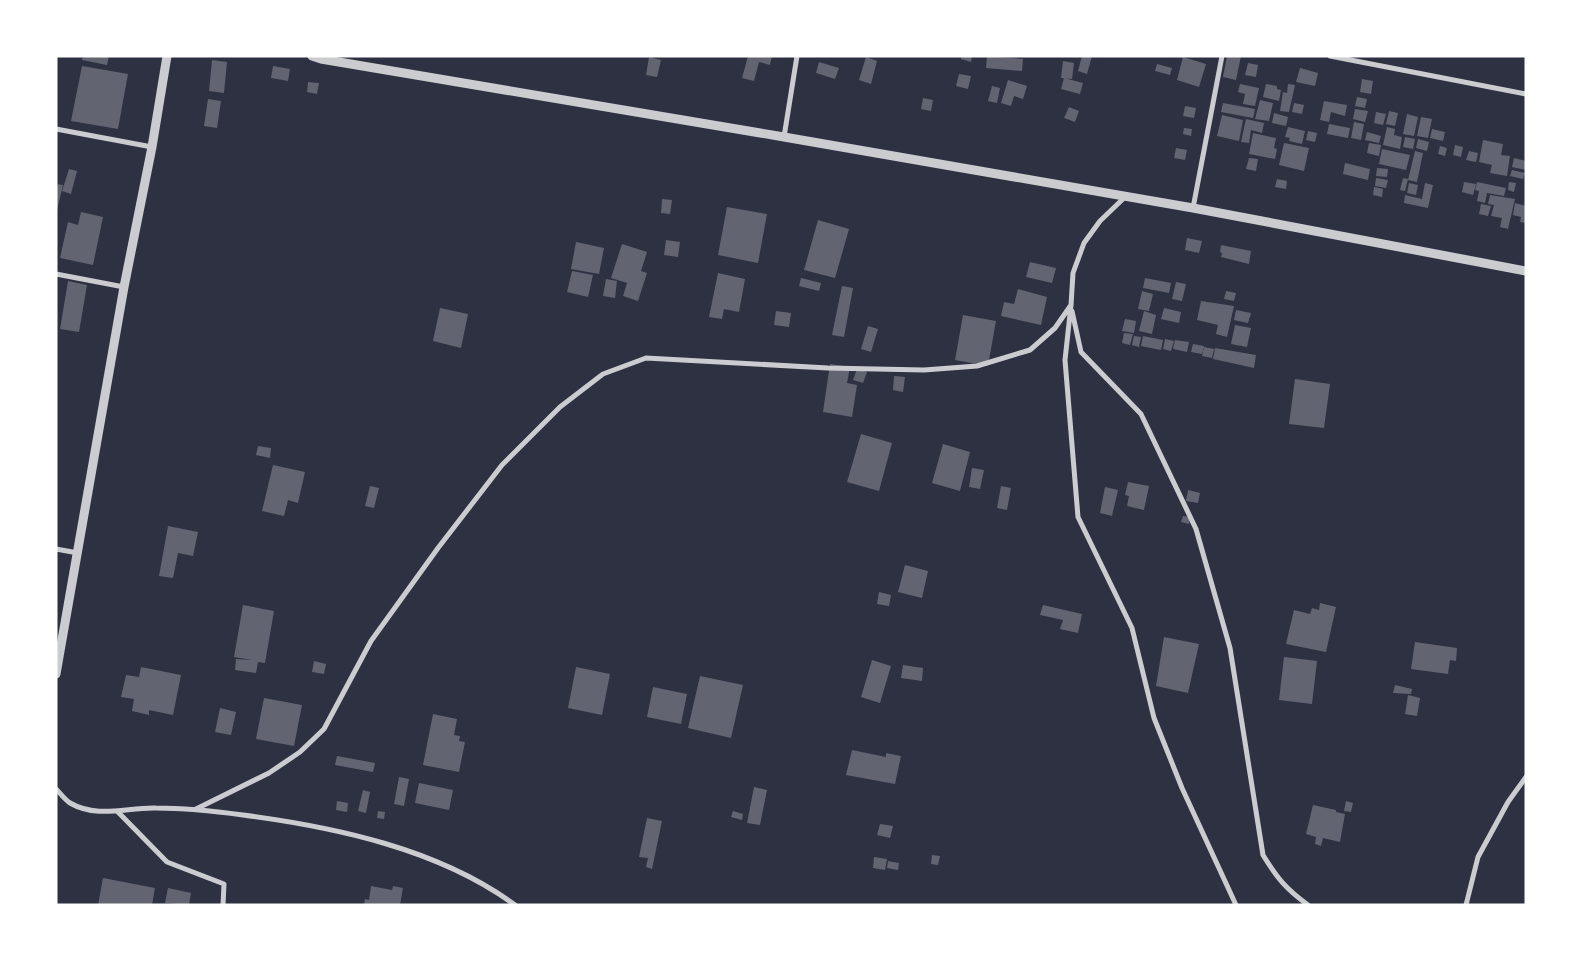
<svg xmlns="http://www.w3.org/2000/svg" width="1582" height="961" font-family="Poppins,sans-serif">
	<rect width="100%" height="100%" fill="#2d3142"/>
	<!-- building -->
	<path fill="#626471" d="M83 56H109L107 65 82 60Z
		M748 56H772L770 65 759 62 754 81 742 78Z
		M961 56H972L971 62 961 59Z
		M987 56 1023 59 1022 71 986 68Z
		M1082 56H1092L1087 74 1078 71Z
		M1227 56H1241L1236 80 1223 77Z
		M649 57 661 60 657 77 646 75Z
		M866 57 877 61 871 84 859 80Z
		M1183 57 1206 64 1199 87 1177 80Z
		M212 60 227 62 224 93 209 91Z
		M1063 61 1074 63 1072 79 1061 78Z
		M819 62 839 68 835 79 816 73Z
		M1248 63 1258 65 1256 77 1245 75Z
		M1157 64 1172 68 1170 75 1155 71Z
		M82 66 128 74 118 129 71 121Z
		M273 66 290 69 288 81 271 78Z
		M1300 68 1318 73 1315 86 1296 82Z
		M959 74 971 76 968 89 956 86Z
		M1064 78 1083 83 1080 94 1061 89Z
		M1362 79 1373 81 1371 94 1360 92Z
		M1008 80 1027 86 1023 99 1014 96 1011 106 1001 103Z
		M308 82 319 83 317 94 307 92Z
		M1240 84 1259 88 1255 106 1243 104 1245 94 1238 92Z
		M1266 84 1277 86V89L1281 90 1279 101 1263 97Z
		M1288 84 1295 85 1289 112 1280 111 1283 92 1287 93Z
		M992 86 1000 88 997 103 988 101Z
		M1357 97 1367 99 1365 108 1355 106Z
		M923 98 933 100 931 111 921 109Z
		M208 99 221 101 217 128 204 126Z
		M1260 100 1273 103 1269 121 1255 119Z
		M1324 101 1347 105 1345 116 1331 112 1329 122 1320 120Z
		M1223 103 1255 109 1253 118 1221 112Z
		M1294 103 1304 105 1302 114 1292 112Z
		M1185 106 1196 108 1194 118 1183 116Z
		M1069 107 1079 111 1075 122 1064 118Z
		M1355 109 1368 111 1365 122 1353 119Z
		M1389 111 1398 113 1395 126 1386 124Z
		M1376 112 1386 114 1383 125 1374 123Z
		M1274 113 1288 117 1286 126 1272 123Z
		M1407 114 1418 117 1414 136 1403 134Z
		M1222 115 1243 120 1239 141 1217 136Z
		M1421 117 1432 119 1428 138 1417 136Z
		M1246 119 1264 123 1262 133 1251 130 1249 143 1241 142Z
		M1354 122 1364 124 1361 140 1351 138Z
		M1329 124 1350 128 1348 138 1327 134Z
		M1288 127 1305 131 1302 144 1289 141 1290 138 1285 137Z
		M1387 127 1395 129 1394 135 1402 137 1400 149 1383 145Z
		M1184 128 1192 129 1191 136 1183 134Z
		M1432 129 1445 132 1443 141 1430 138Z
		M1308 131 1317 133 1315 142 1306 140Z
		M1367 132 1381 136 1379 143 1365 140Z
		M1253 133 1276 138 1274 148 1277 149 1275 159 1249 154Z
		M1405 137 1415 139 1413 149 1403 147Z
		M1418 139 1429 142 1427 151 1416 148Z
		M1483 140 1503 144 1501 155 1510 156 1507 176 1490 173 1492 165 1479 162Z
		M1284 143 1309 148 1304 171 1279 165Z
		M1369 143 1381 145 1379 156 1367 153Z
		M1455 145 1463 147 1461 157 1453 155Z
		M1440 146 1447 148 1445 156 1438 154Z
		M1176 148 1187 150 1185 160 1174 158Z
		M1382 149 1410 155 1406 170 1379 164Z
		M1415 151 1423 153 1417 182 1408 180Z
		M1469 151 1478 153 1476 162 1466 160Z
		M1249 158 1258 159 1256 171 1246 169Z
		M1514 158 1526 161V170L1512 167Z
		M1345 163 1370 169 1368 180 1343 174Z
		M1377 168 1388 169 1387 177 1376 176Z
		M69 169 77 171 71 194 62 191Z
		M1512 170 1525 173 1523 179 1510 176Z
		M1376 178 1388 180 1386 188 1375 186Z
		M1403 178 1408 179 1405 191 1400 190Z
		M1277 179 1287 181 1286 189 1275 187Z
		M1464 182 1476 184 1473 195 1462 192Z
		M1477 182 1506 188 1504 196 1487 193 1485 203 1477 201 1479 191 1475 190Z
		M1509 182 1516 183 1514 192 1508 190Z
		M1409 183 1418 185 1416 195 1407 193Z
		M1425 183 1433 185 1428 208 1404 203 1405 195 1422 199Z
		M56 184 63 185 57 210H56Z
		M1374 187 1383 189 1382 197 1373 195Z
		M1490 195 1515 199 1508 229 1500 227 1502 218 1491 216 1494 205 1488 204Z
		M662 199 672 200 670 214 661 213Z
		M1515 203 1526 206V223L1520 222 1521 217 1513 215Z
		M1481 204 1491 206 1488 216 1479 214Z
		M727 207 767 214 758 263 718 255Z
		M81 212 103 217 93 265 60 258 68 222 78 225Z
		M818 220 849 229 835 278 804 270Z
		M1187 238 1202 241 1199 253 1185 250Z
		M666 240 680 242 678 257 664 255Z
		M576 242 604 248 599 274 571 269Z
		M622 244 647 252 641 271 647 273 638 301 623 296 627 283 611 278Z
		M1221 245 1251 251 1249 264 1221 257 1222 253 1220 252Z
		M1030 262 1056 268 1052 283 1026 277Z
		M572 271 593 275 588 297 567 292Z
		M718 273 745 279 739 312 724 309 722 319 709 317Z
		M801 278 821 283 819 291 799 286Z
		M1145 278 1171 283 1169 293 1143 288Z
		M606 279 617 281 615 298 603 296Z
		M68 281 87 285 79 332 60 329Z
		M1176 282 1186 284 1182 301 1172 299Z
		M842 286 853 288 844 337 832 335Z
		M1018 289 1047 297 1041 325 1001 316 1004 302 1014 304Z
		M1142 291 1153 294 1149 311 1138 309Z
		M1226 291 1236 293 1234 301 1224 299Z
		M1201 301 1234 306 1227 337 1216 334 1218 325 1197 320Z
		M440 308 468 314 461 348 433 341Z
		M1164 308 1181 312 1179 323 1161 319Z
		M1236 310 1251 313 1248 323 1234 320Z
		M776 311 791 313 789 327 774 325Z
		M1144 311 1156 315 1152 334 1139 331Z
		M963 315 996 321 988 366 955 360Z
		M1125 319 1136 321 1134 333 1122 331Z
		M1235 325 1251 328 1247 347 1231 344Z
		M868 326 878 329 871 352 861 349Z
		M1124 333 1133 334 1130 345 1122 343Z
		M1134 336 1141 337 1139 347 1132 345Z
		M1143 336 1163 340 1161 350 1141 346Z
		M1165 339 1174 341 1171 351 1163 349Z
		M1175 340 1189 342 1187 352 1173 349Z
		M1193 344 1204 346 1202 354 1191 352Z
		M1204 347 1214 349 1212 358 1202 356Z
		M1215 348 1256 355 1254 368 1213 359Z
		M830 364 850 367 847 383 857 385 852 417 823 412Z
		M857 369 867 372 863 383 853 380Z
		M894 376 905 377 903 392 893 390Z
		M1295 379 1330 384 1324 428 1289 424Z
		M861 434 892 443 879 491 847 482Z
		M943 444 970 452 960 491 932 483Z
		M258 446 271 448 270 458 256 455Z
		M273 465 305 472 298 503 288 500 284 516 262 511Z
		M972 468 984 470 980 489 969 487Z
		M1128 482 1149 486 1144 510 1127 506 1129 496 1125 495Z
		M370 486 379 488 374 508 365 506Z
		M1001 486 1011 488 1007 510 997 508Z
		M1105 487 1118 490 1112 516 1100 513Z
		M1188 490 1200 493 1198 503 1186 501Z
		M1183 516 1190 517 1189 524 1181 522Z
		M168 526 198 532 193 556 178 553 173 578 159 576Z
		M905 565 928 571 922 598 898 592Z
		M879 592 891 595 889 606 877 604Z
		M1320 603 1336 607 1326 652 1286 644 1294 610 1310 614 1312 608 1319 610Z
		M243 605 274 611 265 663 258 662 256 673 235 670 236 659 252 660 234 657Z
		M1043 605 1082 614 1078 633 1060 629 1063 620 1040 615Z
		M1164 637 1199 644 1188 693 1156 686Z
		M1415 642 1457 648 1456 661 1450 660 1448 674 1411 669Z
		M1284 657 1317 661 1312 704 1279 700Z
		M872 660 891 666 880 703 861 697Z
		M314 661 326 664 324 674 312 672Z
		M903 665 923 668 922 681 901 678Z
		M141 667 181 675 173 715 149 710V715L132 711 134 699 121 697 126 675 139 677Z
		M576 667 610 674 602 715 568 708Z
		M700 676 743 685 731 738 688 728Z
		M1395 685 1412 689 1411 694 1393 693Z
		M653 687 687 694 681 724 647 717Z
		M1408 695 1420 698 1417 716 1405 714Z
		M264 698 302 705 294 746 256 739Z
		M220 708 236 712 231 735 215 732Z
		M433 714 457 719 454 735 460 736 459 741 465 742 459 772 423 765Z
		M852 750 886 757V753L901 756 895 784 846 775Z
		M337 756 375 763 373 772 335 765Z
		M399 777 409 779 404 806 394 804Z
		M419 783 453 790 449 810 415 803Z
		M754 787 767 790 760 825 747 823Z
		M363 790 370 792 366 813 358 811Z
		M337 801 348 803 347 812 336 810Z
		M1346 801 1353 803 1351 812 1344 811Z
		M1313 805 1336 810V812L1345 814 1340 842 1323 838 1321 846 1315 844 1316 837 1306 834Z
		M378 811 385 812 384 819 377 818Z
		M733 811 743 814 742 820 731 817Z
		M647 818 662 821 652 869 646 867 648 858 639 857Z
		M880 824 893 826 890 838 877 835Z
		M932 855 940 856 938 865 931 864Z
		M874 857 887 859 885 870 873 868Z
		M888 861 899 863 898 870 887 868Z
		M103 878 155 888 152 905H98Z
		M371 886 392 890 393 886 403 888 400 905H364L365 899 369 900Z
		M168 888 191 893 189 905 165 903Z"/>
	<g fill="none" stroke-linecap="round" stroke-linejoin="round">
		<!-- minor -->
		<path stroke="#caccd0" stroke-width="5" d="M1330 56 1526 94
			M56 129 152 147
			M784 137 797 56
			M1125 197 1100 221 1084 243 1073 273 1071 305 1065 360 1078 517 1132 628 1154 718 1182 788 1236 905
			M1193 208 1222 56
			M56 274 124 287
			M1072 311 1081 352 1141 414 1196 529 1230 648 1263 855C1277 878 1286 889 1308 905
			M56 549 78 553
			M56 789C60 793 65 800 70 803 98 819 127 807 156 808 185 808 214 811 243 815 335 827 439 849 515 905
			M196 809 269 773 300 752 324 729 371 641 438 548 502 465 560 407 603 374 646 358 828 368 924 370 977 366 1030 350 1055 328 1071 305
			M118 812 167 862 224 884 223 905
			M1466 905 1478 857 1508 802 1526 777"/>
		<!-- tertiary -->
		<path stroke="#caccd0" stroke-width="9" d="M312 56 321 59 784 137 1193 208 1526 271
			M56 674 124 287 152 147 167 56"/>
	</g>
	<!-- border -->
	<rect width="1582" height="961" fill="none" stroke="#ffffff" stroke-width="115"/>
</svg>
